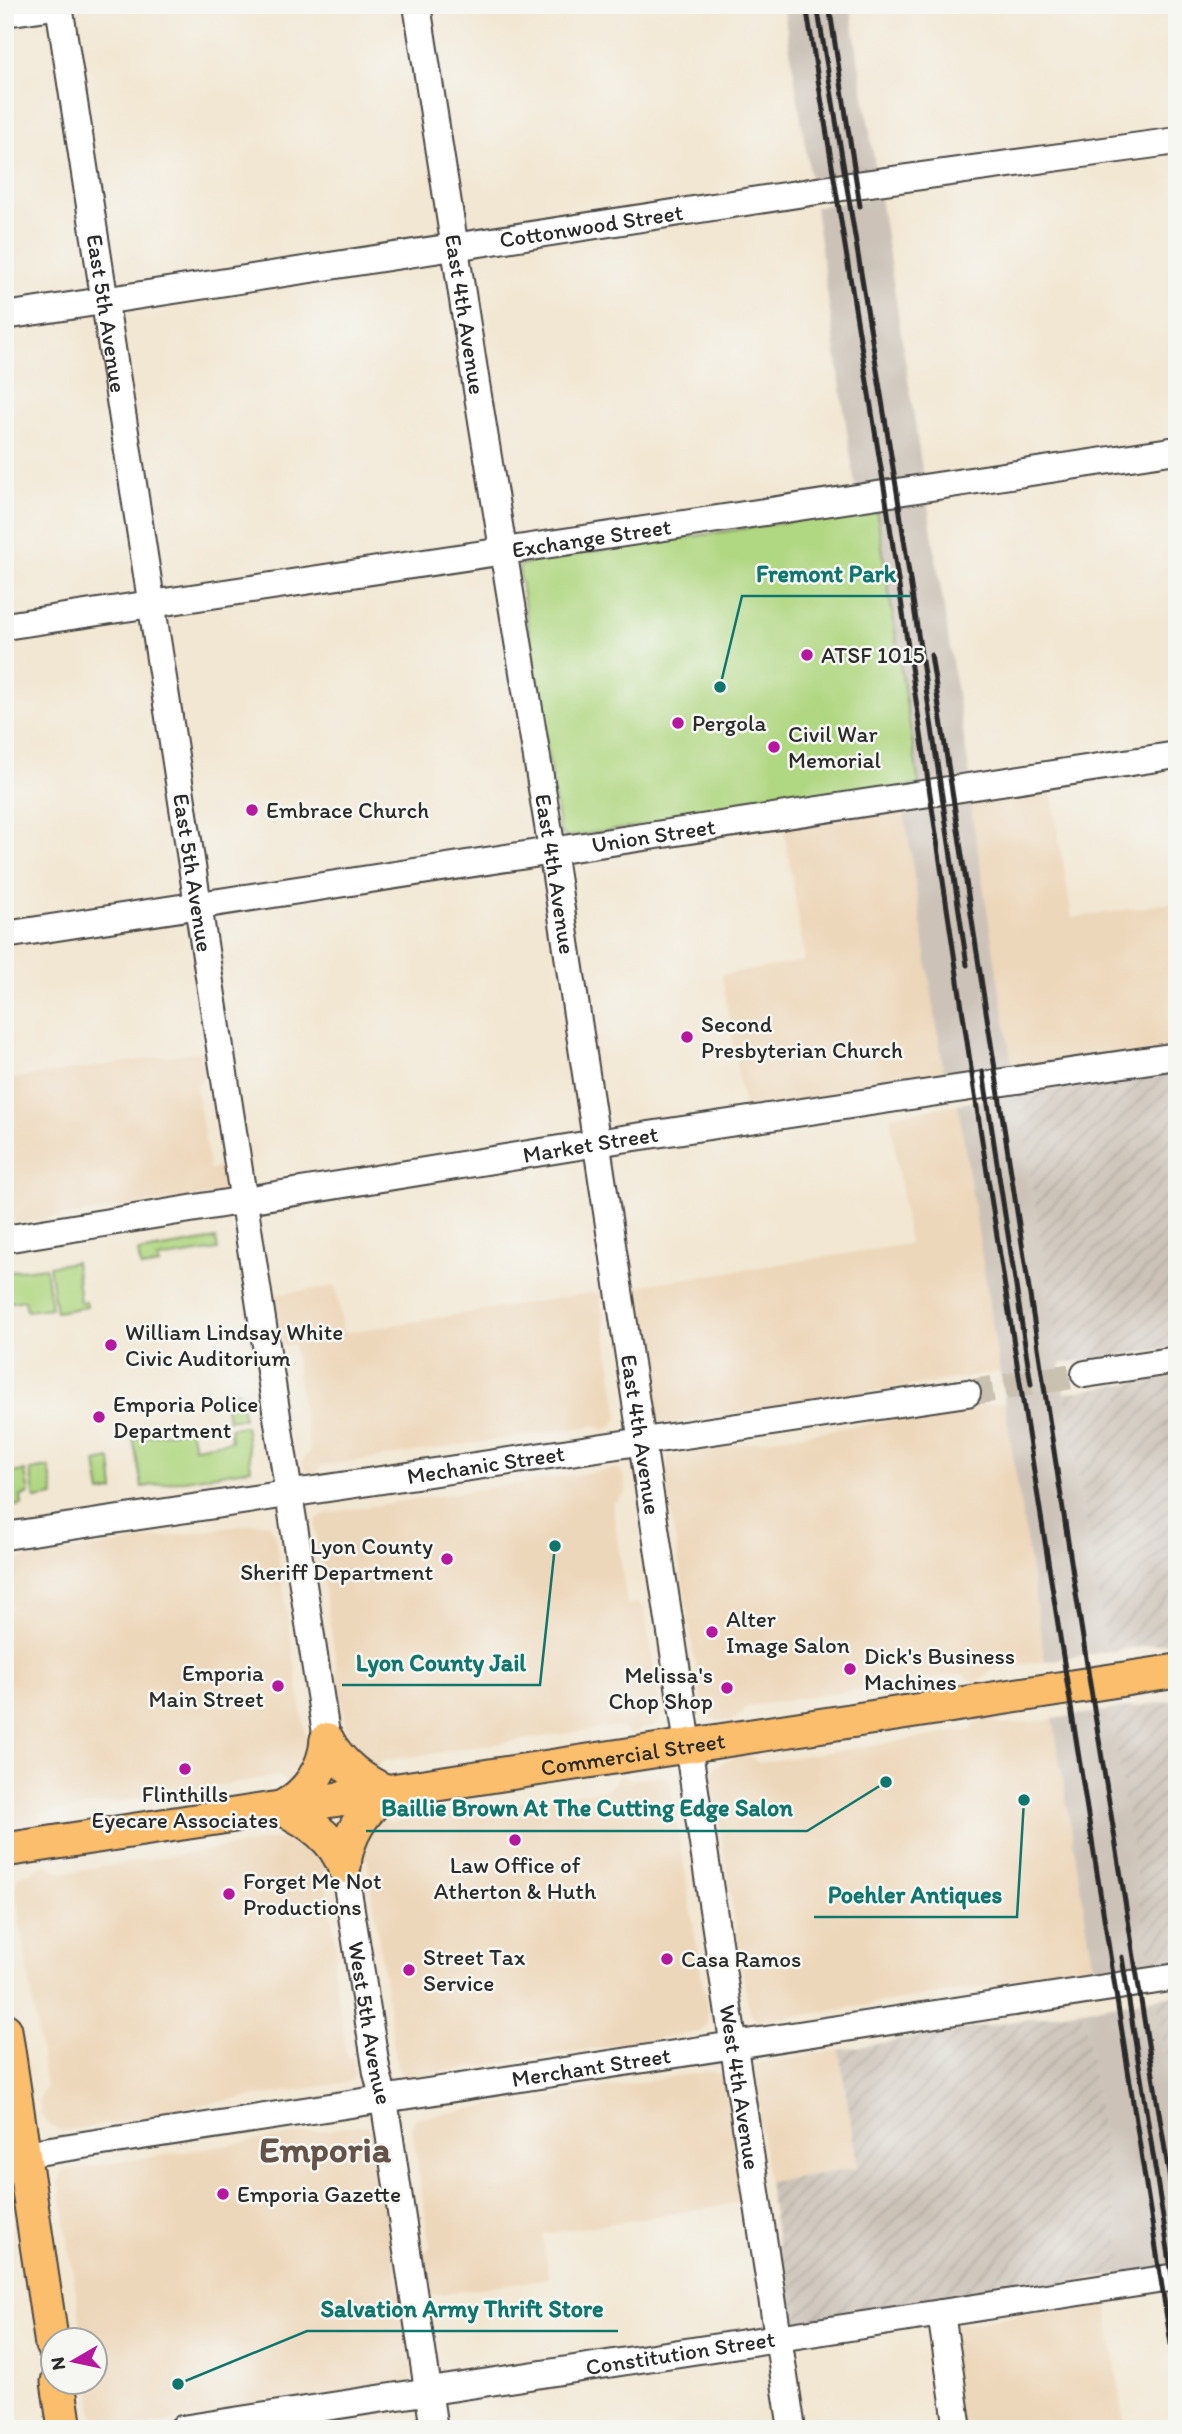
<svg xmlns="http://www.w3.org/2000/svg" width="1182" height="2434" font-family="Itim,sans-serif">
	<defs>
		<pattern id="industrial-furrows" width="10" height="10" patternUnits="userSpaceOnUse" patternTransform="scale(1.75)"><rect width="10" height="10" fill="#ccc2b8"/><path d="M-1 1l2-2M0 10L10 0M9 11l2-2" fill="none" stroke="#afa79e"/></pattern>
	</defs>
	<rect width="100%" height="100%" fill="#f6f6f2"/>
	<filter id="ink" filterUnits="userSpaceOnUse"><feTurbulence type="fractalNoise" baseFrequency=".0143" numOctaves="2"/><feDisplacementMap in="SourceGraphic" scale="14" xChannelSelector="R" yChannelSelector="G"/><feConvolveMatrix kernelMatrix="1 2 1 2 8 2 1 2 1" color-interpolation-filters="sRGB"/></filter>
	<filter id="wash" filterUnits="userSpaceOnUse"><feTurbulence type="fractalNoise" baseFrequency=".00686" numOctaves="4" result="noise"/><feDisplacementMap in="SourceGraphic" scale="28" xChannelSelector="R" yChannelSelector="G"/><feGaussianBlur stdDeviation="1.57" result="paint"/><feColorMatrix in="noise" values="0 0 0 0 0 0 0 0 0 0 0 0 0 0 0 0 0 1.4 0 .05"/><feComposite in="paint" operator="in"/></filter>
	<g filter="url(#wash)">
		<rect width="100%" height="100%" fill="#f2e7d3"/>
		<!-- built -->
		<path fill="#edd7ba" d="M1051 789 1072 918 1177 902V1047L1013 1072 970 802Z
			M904 810 945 1081 744 1112 722 975 805 961 784 829Z
			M208 1050 211 1068 196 1086 210 1171 225 1163 227 1180 225 1190 216 1194 5 1225V1080Z
			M958 1104 1000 1372 671 1424 659 1422 655 1418 650 1405 630 1287 909 1244 890 1116Z
			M336 1286 343 1333 603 1291 601 1304 619 1416 617 1420 609 1428 604 1430 596 1425 321 1466 316 1474 309 1473 304 1468 302 1461 310 1451 293 1344 284 1345 280 1340 272 1295Z
			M1005 1402 1045 1661 992 1669 979 1682H972L962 1674 748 1706 736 1719 731 1721 715 1720 707 1716 702 1703 664 1469 668 1456Z
			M612 1469 619 1470 624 1477 627 1492 612 1504 627 1604 638 1603 644 1608 661 1714 659 1722 652 1727 643 1728 633 1735 615 1726 382 1761 375 1772 349 1746 315 1529 317 1519 327 1513Z
			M260 1523 269 1524 275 1535 309 1758 293 1786 278 1776 40 1814 37 1822 18 1826 11 1825 5 1820V1561Z
			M988 1715 1001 1725 1053 1719 1094 1970 757 2022 749 2011 712 1778 716 1766 742 1753 749 1755 758 1763 971 1730 979 1718Z
			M621 1775 630 1780 661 1775 670 1780 708 2017 706 2027 699 2032 411 2077 404 2076 397 2067 367 1858 353 1859 377 1814 389 1822 608 1789Z
			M297 1825 321 1850 337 1952 333 1966 347 2058H353L355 2072 353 2078 348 2082 192 2106 174 2114 65 2131 57 2130 48 2124 41 2114 39 2099 46 2086 15 1889 18 1877 46 1864 62 1873 285 1838Z
			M839 2050 858 2168 768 2182 752 2069 759 2063Z
			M710 2071 720 2074 724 2080 744 2202 543 2234 549 2278 425 2296 419 2258 430 2247 412 2128 415 2119 419 2117Z
			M359 2125 368 2127 376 2138 412 2373 410 2382 380 2392 119 2429H111L100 2423 94 2414 89 2382H94V2340L83 2339 59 2181 62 2171Z
			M1107 2305 1125 2429H949L934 2328 1036 2312Z"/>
		<!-- industrial -->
		<path fill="url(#industrial-furrows)" d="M1177 1070V1347L1060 1364 1017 1094Z
			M1177 1376V1641L1106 1652 1065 1393Z
			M1177 1700V1963L1150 1967 1110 1710Z
			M1177 1995V2132L1155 1998Z
			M1083 2010 1125 2274 794 2323 789 2320 768 2182 858 2168 839 2050Z"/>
		<!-- railway -->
		<path fill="#ccc2b8" d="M783 5H850L876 172 811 182Z
			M880 197 923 476 855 486 815 207Z
			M927 500 970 777 919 785 876 508Z
			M970 802 1013 1072 945 1081 904 810Z
			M1017 1094 1106 1652 1045 1661 958 1104Z
			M1110 1710 1150 1967 1105 1974 1094 1970 1053 1719Z
			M1155 1998 1177 2132V2267L1125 2274 1083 2010Z"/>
		<!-- green -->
		<path fill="#b0d781" stroke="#6e8156" stroke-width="2" d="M876 508 919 785 567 837 560 833 519 569 520 566 533 561Z
			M216 1239 218 1250 158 1259 159 1265 141 1268 138 1252Z
			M75 1262 80 1302H86L87 1307 56 1312 49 1266Z
			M45 1267 51 1308 27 1311 25 1300 5 1303V1272Z
			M227 1390 239 1392 244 1418 228 1420 224 1395 228 1394Z
			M245 1426 251 1469 142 1487 133 1438 190 1430 194 1447 231 1441 230 1428Z
			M5 1448 9 1473 25 1471 29 1494 21 1496 22 1505 5 1508Z
			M111 1459 114 1491 101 1493 96 1462Z
			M49 1467 54 1496 35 1499 30 1470Z"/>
	</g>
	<g filter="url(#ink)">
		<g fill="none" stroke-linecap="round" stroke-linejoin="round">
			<!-- minor-tunnel -->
			<path stroke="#cac1b1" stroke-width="26" stroke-dasharray="26 13" stroke-linecap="butt" d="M967 1393 1085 1374"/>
			<!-- minor casing -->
			<g stroke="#494744" stroke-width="30">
				<g id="minor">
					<path id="s1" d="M59 5 327 1740"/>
					<path id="s2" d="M417 5 478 396 552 850 792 2429"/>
					<path d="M5 13 62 5"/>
					<path id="s3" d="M5 316 856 185 1177 141"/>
					<path id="s4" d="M5 626 1177 450"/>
					<path id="s5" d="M5 935 1177 755"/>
					<path id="s6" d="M5 1239 622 1139 1177 1056"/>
					<path d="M1085 1374 1177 1360"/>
					<path id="s7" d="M5 1536 967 1393"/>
					<path id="s8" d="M344 1866 377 2073 384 2100 434 2429"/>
					<path id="s9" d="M5 2157 1177 1977"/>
					<path d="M941 2313 958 2429"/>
					<path id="s10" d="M182 2429 1177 2277"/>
				</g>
			</g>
			<!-- major casing -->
			<g stroke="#494744" stroke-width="37">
				<g id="major">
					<path d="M327 1740C339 1763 363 1782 387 1792"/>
					<path d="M281 1808C307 1820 334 1838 344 1866"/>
					<path d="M281 1808C307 1795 325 1769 327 1740"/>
					<path id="s11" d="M5 1850 1177 1671"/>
					<path d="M344 1866C346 1837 364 1809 387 1792"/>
					<path d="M5 2030 52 2345"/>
					<path d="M58 2382 65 2429"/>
				</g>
			</g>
			<!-- minor -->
			<use href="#minor" stroke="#fff" stroke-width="26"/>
			<!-- major -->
			<use href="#major" stroke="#fabe6d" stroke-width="33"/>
			<!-- rail -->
			<path stroke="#2b2b2b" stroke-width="5" d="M806 5 885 493 978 1115 1177 2382
				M817 5 897 492 967 965
				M829 5 860 206
				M931 655 1090 1684 1177 2224
				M983 1072 1031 1384
				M1122 1957 1177 2307"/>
		</g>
	</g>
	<!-- markers -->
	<g fill="#b5179e" stroke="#f6f6f2" stroke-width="2.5">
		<circle cx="807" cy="655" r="7"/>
		<circle cx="678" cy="723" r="7"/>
		<circle cx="774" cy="747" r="7"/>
		<circle cx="252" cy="810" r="7"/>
		<circle cx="687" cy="1037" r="7"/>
		<circle cx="111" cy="1345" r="7"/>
		<circle cx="99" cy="1417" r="7"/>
		<circle cx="447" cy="1559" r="7"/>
		<circle cx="712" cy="1632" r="7"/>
		<circle cx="850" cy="1669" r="7"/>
		<circle cx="278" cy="1686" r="7"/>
		<circle cx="727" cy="1688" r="7"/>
		<circle cx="185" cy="1769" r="7"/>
		<circle cx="515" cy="1840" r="7"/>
		<circle cx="229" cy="1894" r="7"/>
		<circle cx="667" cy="1959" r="7"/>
		<circle cx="409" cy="1970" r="7"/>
		<circle cx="223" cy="2194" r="7"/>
	</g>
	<g text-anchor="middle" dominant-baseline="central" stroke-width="5" stroke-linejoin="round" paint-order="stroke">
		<!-- street labels -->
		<g font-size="23" fill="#2b2b2b" stroke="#f6f6f2">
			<text stroke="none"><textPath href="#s3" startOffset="593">Cottonwood Street</textPath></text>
			<text stroke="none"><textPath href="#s1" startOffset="312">East 5th Avenue</textPath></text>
			<text stroke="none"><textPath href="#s2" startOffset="313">East 4th Avenue</textPath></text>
			<text stroke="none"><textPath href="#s4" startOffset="593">Exchange Street</textPath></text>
			<text stroke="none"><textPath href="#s5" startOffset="656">Union Street</textPath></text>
			<text stroke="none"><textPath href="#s1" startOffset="878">East 5th Avenue</textPath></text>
			<text stroke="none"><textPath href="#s2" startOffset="880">East 4th Avenue</textPath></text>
			<text stroke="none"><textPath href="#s6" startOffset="593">Market Street</textPath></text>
			<text stroke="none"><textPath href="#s2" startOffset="1447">East 4th Avenue</textPath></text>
			<text stroke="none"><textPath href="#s7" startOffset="486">Mechanic Street</textPath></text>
			<text stroke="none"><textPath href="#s11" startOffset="635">Commercial Street</textPath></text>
			<text stroke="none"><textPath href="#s8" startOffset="159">West 5th Avenue</textPath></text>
			<text stroke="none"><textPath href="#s9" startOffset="593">Merchant Street</textPath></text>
			<text stroke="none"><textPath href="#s2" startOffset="2107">West 4th Avenue</textPath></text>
			<text stroke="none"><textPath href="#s10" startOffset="504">Constitution Street</textPath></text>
		</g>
		<!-- poi labels -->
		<g font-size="23" fill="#2b2b2b" stroke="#f6f6f2" text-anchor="start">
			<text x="821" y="655">ATSF 1015</text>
			<text x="692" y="723">Pergola</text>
			<text x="788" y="734">Civil War<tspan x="788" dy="26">Memorial</tspan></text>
			<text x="266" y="810">Embrace Church</text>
			<text x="701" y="1024">Second<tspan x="701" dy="26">Presbyterian Church</tspan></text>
			<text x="125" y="1332">William Lindsay White<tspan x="125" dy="26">Civic Auditorium</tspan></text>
			<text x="113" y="1404">Emporia Police<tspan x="113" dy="26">Department</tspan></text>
			<text x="433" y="1546" text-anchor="end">Lyon County<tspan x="433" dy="26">Sheriff Department</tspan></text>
			<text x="726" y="1619">Alter<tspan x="726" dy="26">Image Salon</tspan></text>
			<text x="864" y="1656">Dick's Business<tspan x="864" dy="26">Machines</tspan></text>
			<text x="264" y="1673" text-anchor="end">Emporia<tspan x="264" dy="26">Main Street</tspan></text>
			<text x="713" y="1675" text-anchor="end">Melissa's<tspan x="713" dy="26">Chop Shop</tspan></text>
			<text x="185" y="1794" text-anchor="middle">Flinthills<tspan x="185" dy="26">Eyecare Associates</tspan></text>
			<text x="515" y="1865" text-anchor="middle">Law Office of<tspan x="515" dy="26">Atherton &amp; Huth</tspan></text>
			<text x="243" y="1881">Forget Me Not<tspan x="243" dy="26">Productions</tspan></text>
			<text x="423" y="1957">Street Tax<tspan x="423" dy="26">Service</tspan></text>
			<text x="681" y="1959">Casa Ramos</text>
			<text x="237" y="2194">Emporia Gazette</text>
		</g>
		<!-- town labels -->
		<g font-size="37" font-weight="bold" fill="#645349" stroke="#f6f6f2">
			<text x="325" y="2149">Emporia</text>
		</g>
	</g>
	<!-- callouts -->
	<path fill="none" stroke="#0f766e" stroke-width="2.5" d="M720 687L742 596H910M555 1546L540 1685H342M886 1782L807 1831H366M1024 1800L1017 1917H814M178 2384L307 2331H618"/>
	<g fill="#0f766e" stroke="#f6f6f2" stroke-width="2.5">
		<circle cx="720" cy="687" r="7"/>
		<circle cx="555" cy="1546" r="7"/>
		<circle cx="886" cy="1782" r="7"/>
		<circle cx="1024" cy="1800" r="7"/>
		<circle cx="178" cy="2384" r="7"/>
	</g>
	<g font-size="24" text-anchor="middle" font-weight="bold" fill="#0f766e" stroke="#f6f6f2" stroke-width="5" stroke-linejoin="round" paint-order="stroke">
		<text x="826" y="582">Fremont Park</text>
		<text x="441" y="1671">Lyon County Jail</text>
		<text x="587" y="1816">Baillie Brown At The Cutting Edge Salon</text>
		<text x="915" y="1903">Poehler Antiques</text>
		<text x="462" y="2317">Salvation Army Thrift Store</text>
	</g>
	<!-- margin -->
	<rect width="1182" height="2434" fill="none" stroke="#f6f6f2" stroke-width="28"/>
	<!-- north arrow -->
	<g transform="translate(74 2361) rotate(261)"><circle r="33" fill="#f6f6f2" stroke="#a5a5a2" stroke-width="2"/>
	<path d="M0-5L12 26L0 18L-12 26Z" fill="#b5179e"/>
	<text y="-10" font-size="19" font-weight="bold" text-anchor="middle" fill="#2b2b2b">N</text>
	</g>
</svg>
